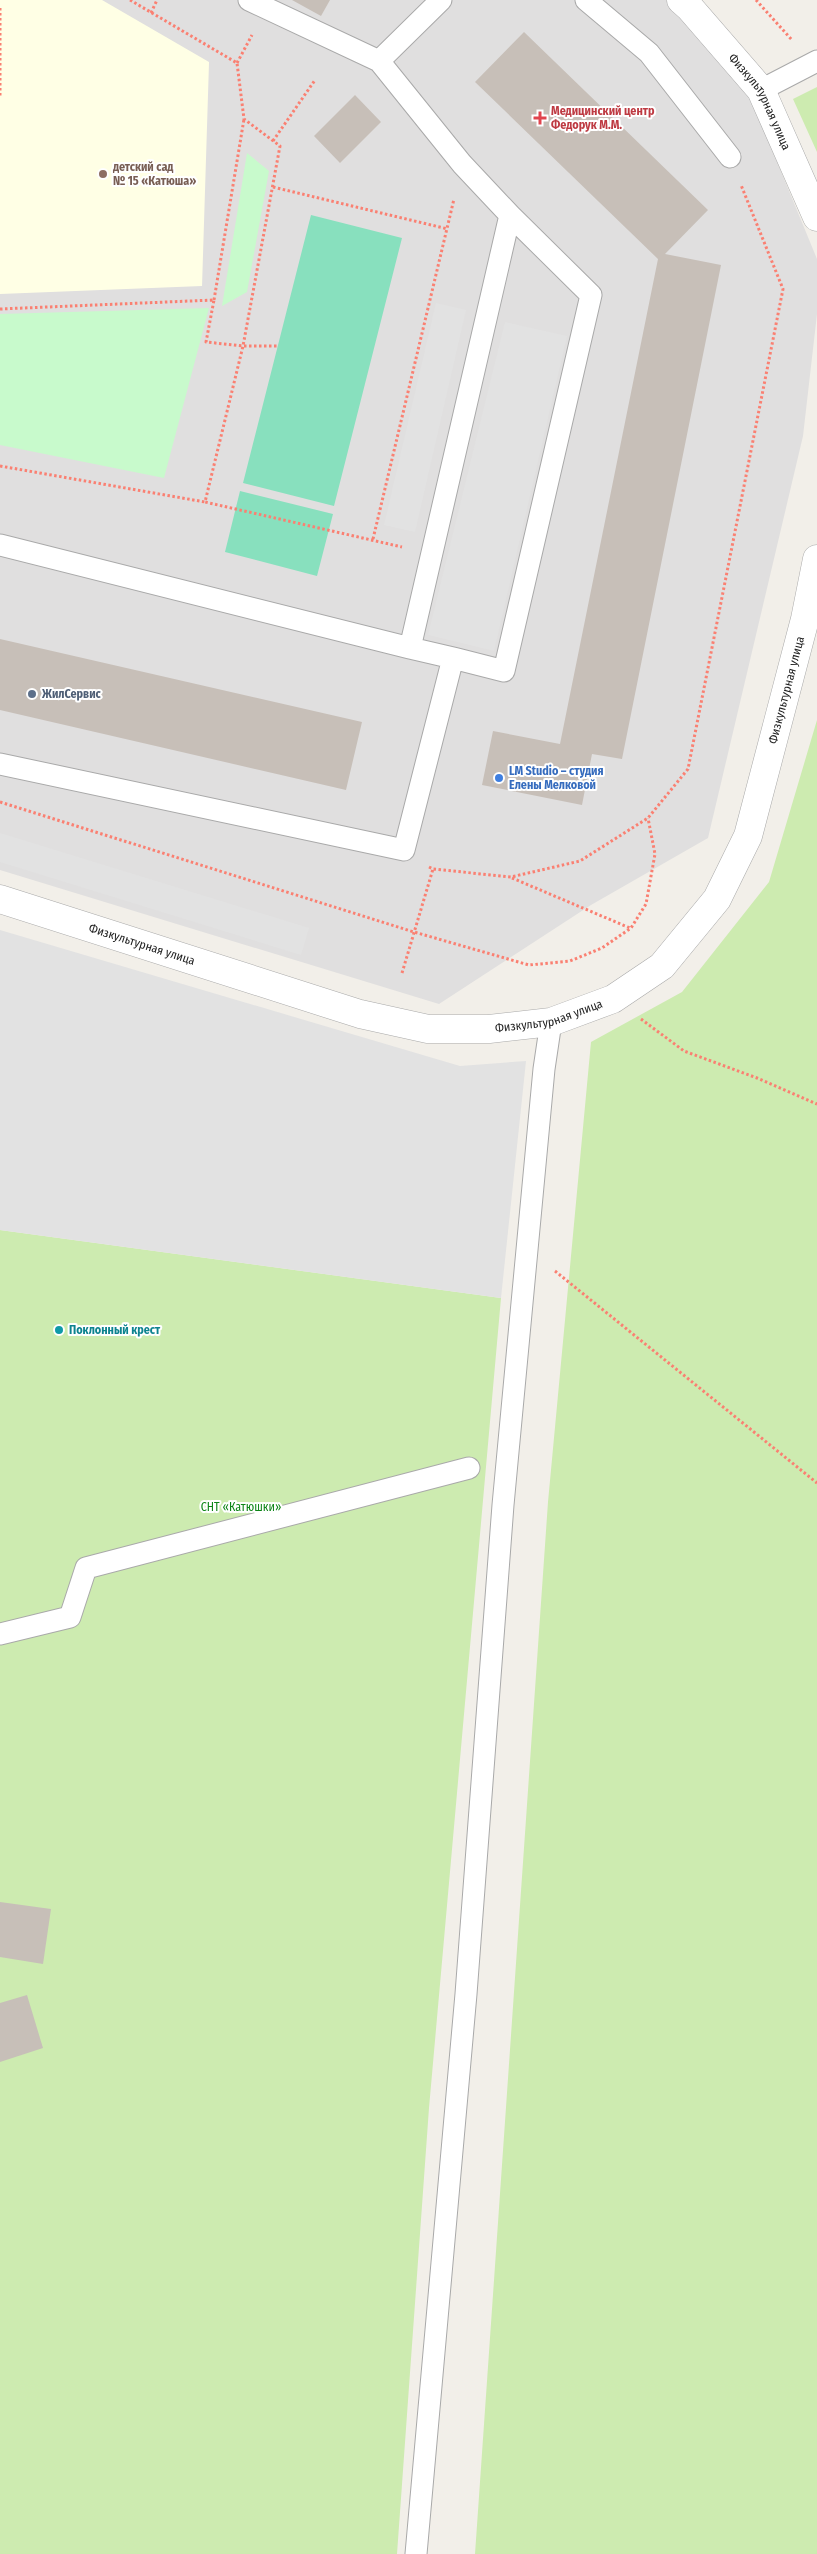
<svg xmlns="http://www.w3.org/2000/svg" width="817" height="2554" font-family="'Fira Sans Condensed',sans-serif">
	<rect width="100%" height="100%" fill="#f2efe9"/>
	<!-- residential -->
	<path fill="#e0dfdf" d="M0 0H666L750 96 817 259V314L803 436 708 838 591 905 439 1004 0 870Z"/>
	<!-- education -->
	<path fill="#ffffe5" d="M0 0H102L209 62 202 286 0 294Z"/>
	<!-- grass -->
	<path fill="#cdebb0" d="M817 87V152L793 99Z
		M817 720V2554H475L548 1502 591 1042 682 992 769 882Z
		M0 1230 501 1298 429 2108 397 2554H0Z"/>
	<!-- park -->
	<path fill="#c8facc" d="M247 153 269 171 247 292 222 306Z
		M209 308 164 478 0 445V314Z"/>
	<!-- pitch -->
	<path fill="#88e0be" d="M311 215 402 238 334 506 243 483Z
		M240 491 333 514 317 576 225 552Z"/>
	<!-- parking -->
	<path fill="#e2e2e2" d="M436 303 466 310 415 532 384 525Z
		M505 322 567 336 494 651 428 635Z
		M0 833 309 928 301 955 0 862Z
		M0 930 460 1066 526 1061 501 1298 0 1230Z"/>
	<!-- building -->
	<path fill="#c7bfb8" d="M292 0H330L321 16Z
		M524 32 708 210 665 254 721 265 622 759 592 754 582 805 482 785 493 731 560 744 658 259 475 82Z
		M355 95 381 122 340 163 314 136Z
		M0 639 362 722 346 790 0 710Z
		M0 1902 51 1909 43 1964 0 1957Z
		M27 1995 43 2048 0 2062V2003Z"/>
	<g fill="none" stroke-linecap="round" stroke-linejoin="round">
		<!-- service casing -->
		<g stroke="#a9a9a9" stroke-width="23">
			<path id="service" d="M249 0 379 61
				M586 0 649 53 730 157
				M761 90 817 61
				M0 545 410 648
				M453 658 504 671 591 295 510 215
				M0 764 404 850 453 658 410 648 510 215 462 164 379 61 441 0
				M0 1634 70 1617 86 1568 469 1468
				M416 2554 466 1994 503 1505 544 1069 551 1022"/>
		</g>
		<!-- minor casing -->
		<g stroke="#a9a9a9" stroke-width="29">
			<g id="minor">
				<path id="s1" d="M681 0 690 8 761 90 817 217"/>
				<path id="s2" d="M0 899 360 1014 428 1029H489L551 1022 613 999 662 966 717 899 748 836 805 619 817 559"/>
			</g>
		</g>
		<!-- path -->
		<path stroke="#fa8072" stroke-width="3" stroke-dasharray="2.5 2.5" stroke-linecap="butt" d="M130 0 237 63 244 119 280 146 243 346H278
			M756 0 792 40
			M0 8V96
			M151 13 157 0
			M237 63 252 35
			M273 141 315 80
			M273 187 448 229
			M214 300 244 119
			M0 309 214 300 206 342 243 346 205 502 402 547
			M0 466 205 502
			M373 539 454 199
			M0 802 414 932 529 965 570 961 602 948 631 928 646 904 655 854 648 818
			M429 867 433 869 511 877 580 861 648 818 688 769 783 289 741 185
			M512 878 630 928
			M402 973 433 869
			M641 1019 684 1051 757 1078 817 1104
			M555 1271 817 1483"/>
		<!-- service -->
		<use href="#service" stroke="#fff" stroke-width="21"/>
		<!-- minor -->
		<use href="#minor" stroke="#fff" stroke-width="28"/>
	</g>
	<!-- markers -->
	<path fill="#e0444e" stroke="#fff" stroke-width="2" d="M537.5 110.5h5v5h5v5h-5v5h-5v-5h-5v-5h5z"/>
	<circle fill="#8d6e63" stroke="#fff" stroke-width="2" cx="103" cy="174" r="5"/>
	<circle fill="#5c6f8a" stroke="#fff" stroke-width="2" cx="32" cy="694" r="5"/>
	<circle fill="#3f7fe0" stroke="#fff" stroke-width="2" cx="499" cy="778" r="5"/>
	<circle fill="#0f9aa8" stroke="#fff" stroke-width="2" cx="59" cy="1330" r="5"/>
	<g text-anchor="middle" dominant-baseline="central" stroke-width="4" stroke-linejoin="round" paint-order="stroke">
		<!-- street labels -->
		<g font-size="12" fill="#222" stroke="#fff">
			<text stroke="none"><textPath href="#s1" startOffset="130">Физкультурная улица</textPath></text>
			<text stroke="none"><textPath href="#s2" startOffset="1004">Физкультурная улица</textPath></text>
			<text stroke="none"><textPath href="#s2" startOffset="149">Физкультурная улица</textPath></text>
			<text stroke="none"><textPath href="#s2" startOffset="570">Физкультурная улица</textPath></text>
		</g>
		<!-- health labels -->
		<g font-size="12" font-weight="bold" fill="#be3a42" stroke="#fff" text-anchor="start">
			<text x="551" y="111">Медицинский центр<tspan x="551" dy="14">Федорук М.М.</tspan></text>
		</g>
		<!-- education labels -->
		<g font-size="12" font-weight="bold" fill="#785e54" stroke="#fff" text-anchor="start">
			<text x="113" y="167">детский сад<tspan x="113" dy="14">№ 15 «Катюша»</tspan></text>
		</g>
		<!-- service labels -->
		<g font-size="12" font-weight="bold" fill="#4e5e75" stroke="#fff" text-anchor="start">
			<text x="42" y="694">ЖилСервис</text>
		</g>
		<!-- shop labels -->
		<g font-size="12" font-weight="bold" fill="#366cbe" stroke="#fff" text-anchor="start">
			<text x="509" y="771">LM Studio – студия<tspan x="509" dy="14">Елены Мелковой</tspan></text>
		</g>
		<!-- culture labels -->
		<g font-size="12" font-weight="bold" fill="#0d838f" stroke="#fff" text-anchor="start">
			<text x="69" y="1330">Поклонный крест</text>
		</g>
		<!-- park labels -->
		<g font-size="12" fill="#0c8416" stroke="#fff">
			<text x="241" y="1507">СНТ «Катюшки»</text>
		</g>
	</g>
</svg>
